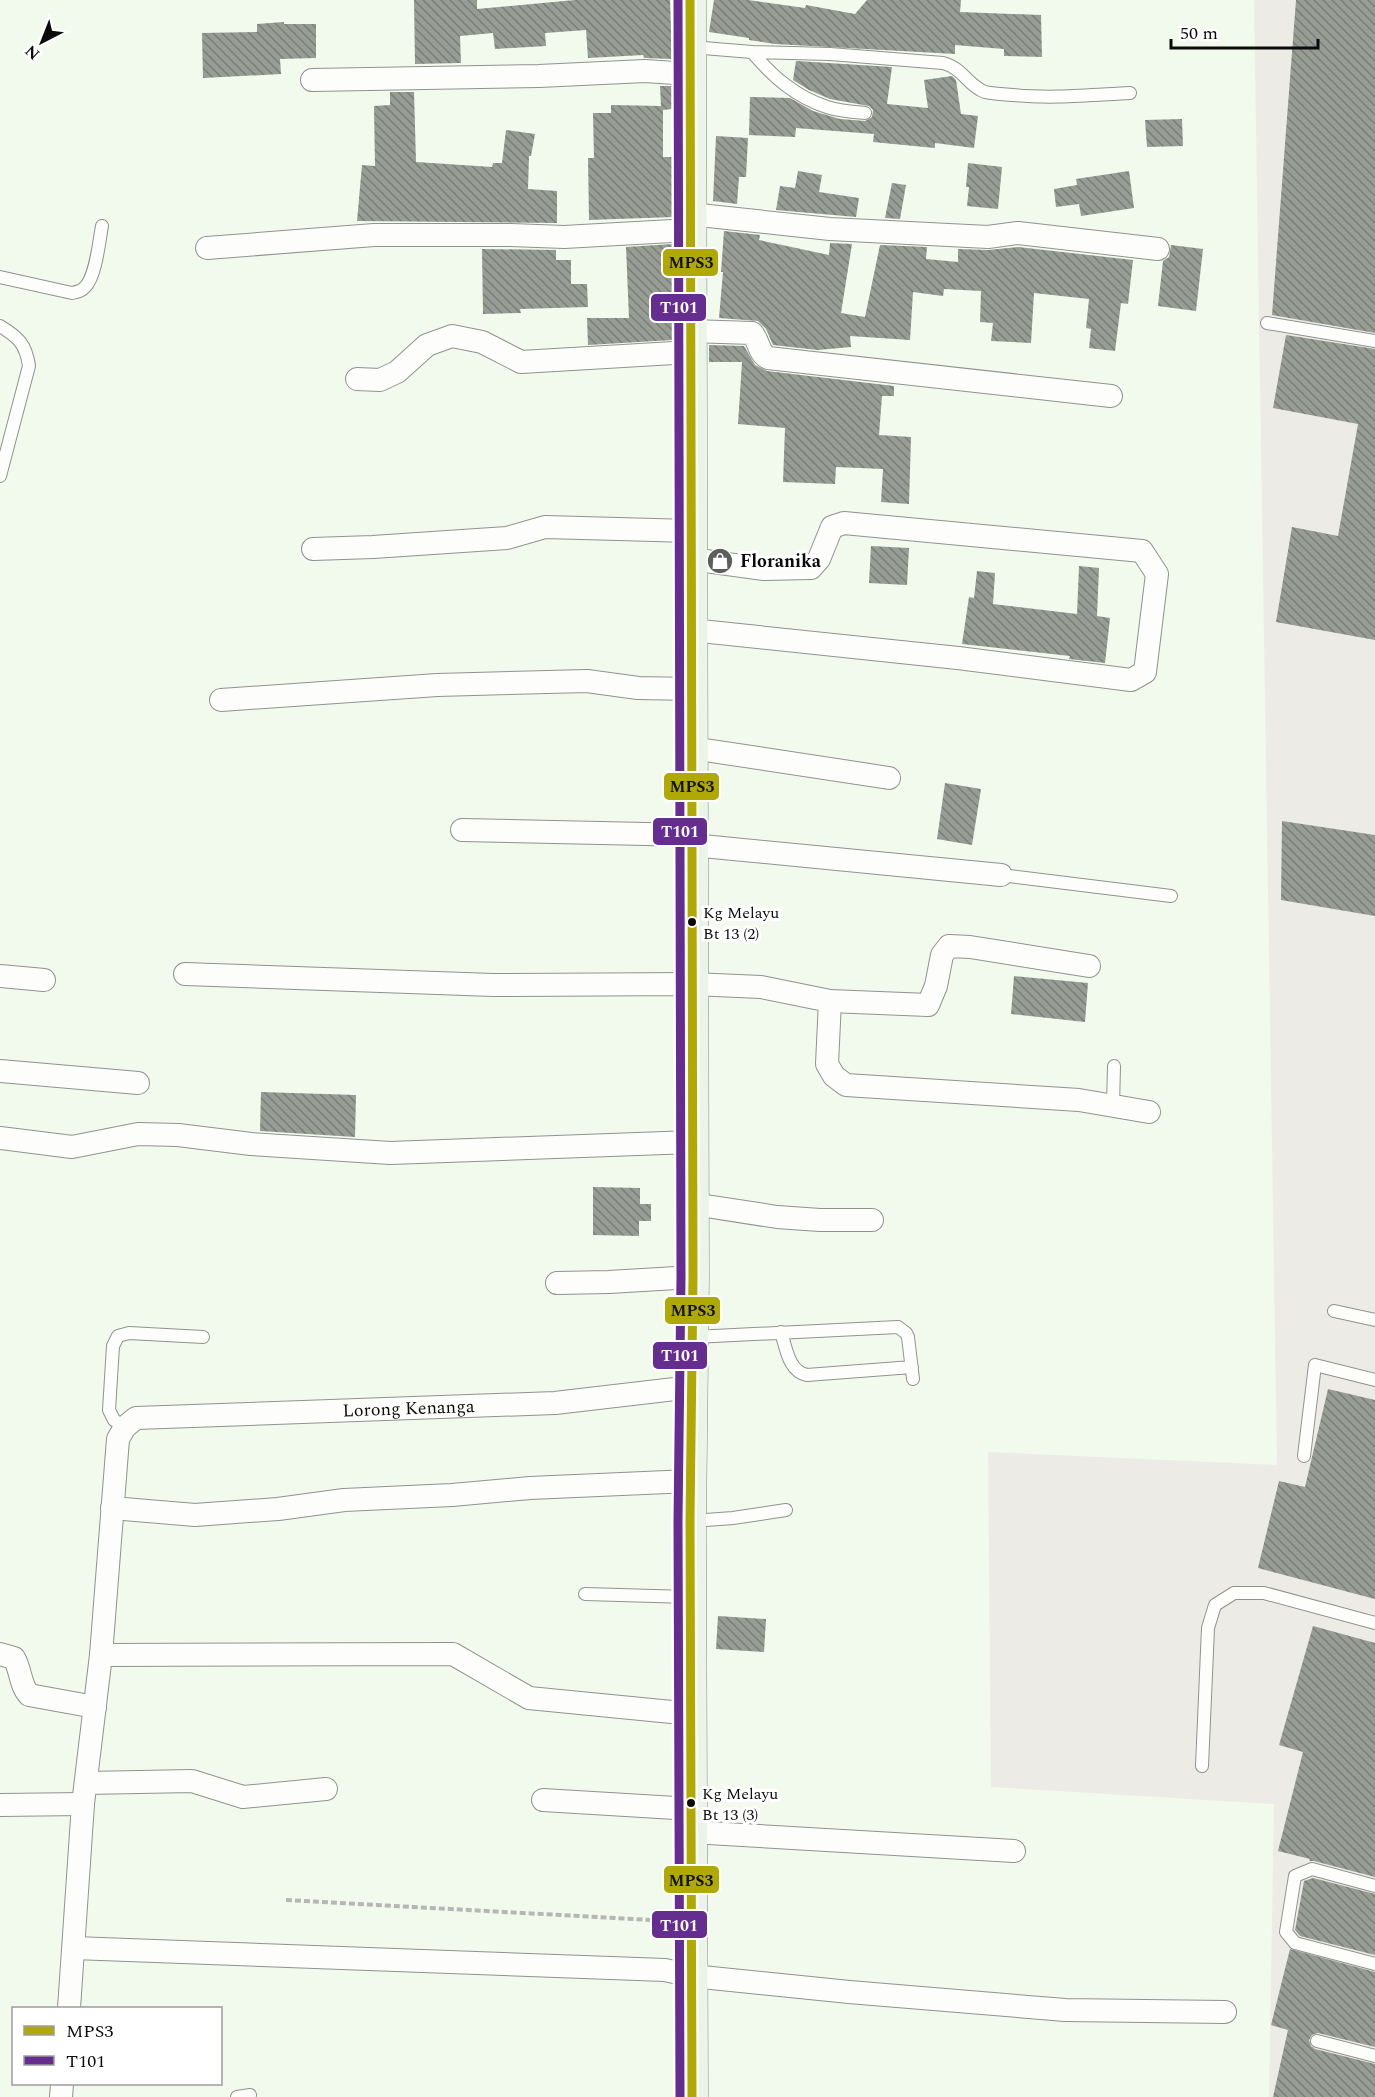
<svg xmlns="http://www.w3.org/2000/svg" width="1375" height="2097" font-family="Spectral,serif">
	<defs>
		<pattern id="building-back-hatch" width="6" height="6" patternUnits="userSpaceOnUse" patternTransform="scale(1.5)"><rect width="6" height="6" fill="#979c94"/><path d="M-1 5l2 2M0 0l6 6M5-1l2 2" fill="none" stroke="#797d77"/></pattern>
	</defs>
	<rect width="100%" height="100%" fill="#f1faed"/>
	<!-- industrial -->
	<path fill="#edebe6" d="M1254 0H1375V2097H1269L1274 1804 991 1787 988 1452 1277 1465Z"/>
	<!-- building -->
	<path fill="url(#building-back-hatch)" d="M414 0H477V9L575 0H670L672 59 644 58 643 55 588 58 586 30 545 33 546 46 495 49 493 33 460 36 461 63 415 64Z
		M714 0H748L805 8 806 5 855 14 867 0H961L960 12 1041 15 1042 57 1004 56V49L955 45V54L775 44 749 40V38L709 32Z
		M1296 0H1375V333L1272 315Z
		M284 22V24H316V58L280 59 281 74 203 78 202 33 257 32V24Z
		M796 61 892 67 887 104 928 108 924 80 952 76 956 80 961 114 978 116 974 148 935 143V148L873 142 874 134 796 128 795 137 749 135 750 97 790 98 813 111 840 119 865 121 872 117 873 110 869 106 830 99 809 90 793 80Z
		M660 86H672V109L663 110V157H672L673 217 589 220 588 158H594L593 113H611V105L661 106Z
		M390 92H414L416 162 492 167 493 163H502L506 130 535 134 531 156H529L528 189 557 191V223L357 221 362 165 375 166 374 106 390 105Z
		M1182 119 1183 146 1147 147 1145 120Z
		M716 136 748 138 746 177H739L737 204 713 201Z
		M968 163 1002 167 998 209 967 206 969 187H966Z
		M798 171 822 175 819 192 859 198 856 217 776 210 780 186 795 188Z
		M1129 171 1134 208 1081 216 1079 204 1056 207 1054 189 1077 185 1076 179Z
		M892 183 906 185 900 219 885 218Z
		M724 231 760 235 759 240 829 255 830 243 852 244 841 313 865 317 880 245 927 247 926 259 958 262V249L988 250 1018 247 1133 260 1128 304 1121 303 1115 351 1089 348 1091 329 1086 328 1089 299 1034 293 1031 343 991 341 993 323 980 322 981 291 944 289 943 296 913 292 910 340 850 336 851 347 818 350 773 345 766 329 758 321 719 318 723 272H721Z
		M673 244V340L588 345 587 318H629L626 247Z
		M1171 245 1203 249 1196 311 1158 306 1163 261 1169 257Z
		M482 249 556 250V260H571V284H587L588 307 520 309 521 313 483 314Z
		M1286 335 1375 349V640L1276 622 1292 527 1338 536 1358 424 1273 408Z
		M709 345 744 346 755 365 767 371 894 386V396H882L879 435 911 437 909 504 881 502 883 469 836 467 835 484 783 482 785 428 738 424 742 362H709Z
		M871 546 909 548 907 585 869 583Z
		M1079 566 1099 568 1097 616 1110 618 1105 663 1069 659 1070 656 962 644 969 597 974 598 977 571 995 573 993 604 1077 614Z
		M945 783 981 789 972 845 937 839Z
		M1282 821 1375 835V916L1281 900Z
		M1014 976 1088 983 1085 1022 1011 1014Z
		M261 1092 356 1095 355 1137 260 1131Z
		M593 1187 640 1188V1204H651V1221H639V1236L593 1235Z
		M1328 1389 1375 1400V1599L1258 1568 1279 1481 1305 1487Z
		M718 1616 766 1619 764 1652 716 1649Z
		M1313 1626 1375 1643V1877L1314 1861H1309L1310 1859 1278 1851 1303 1752 1279 1745Z
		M1313 1878 1375 1894V1955L1300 1936 1295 1930 1304 1881Z
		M1290 1949 1375 1972V2047L1318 2033 1312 2035 1309 2040 1311 2046 1315 2049 1375 2064V2097H1273L1288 2030 1271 2025Z"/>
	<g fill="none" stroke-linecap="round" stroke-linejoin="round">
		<!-- service casing -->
		<g stroke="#8f938d" stroke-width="14">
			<path id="service" d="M691 47 752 52 830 54 943 63C963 68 968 86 985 92 993 94 1004 94 1013 95 1051 99 1091 95 1130 93
				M752 52C773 77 796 97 827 107 839 111 853 112 865 113
				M0 277 72 293C77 292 82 291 85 287 96 276 99 242 102 226
				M1267 323 1375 341
				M0 326C18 337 26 344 29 366L0 476
				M1001 875 1171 896
				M1113 1106 1114 1066
				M1334 1311 1375 1320
				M781 1332C786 1348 789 1372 807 1375L912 1367
				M694 1337 898 1327 906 1333 908 1337 913 1379
				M125 1427 114 1420 109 1410 113 1346 118 1336 129 1333 203 1337
				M1304 1456 1315 1365 1375 1380
				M692 1521 733 1518 786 1510
				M585 1594 689 1597
				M1202 1766 1208 1628 1215 1605 1234 1593H1264L1375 1623
				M1375 1886 1312 1869 1295 1876 1286 1932 1295 1943 1375 1964
				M1317 2041 1375 2056
				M237 2097 250 2095"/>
		</g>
		<!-- minor casing -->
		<g stroke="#8f938d" stroke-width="24">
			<g id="minor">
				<path d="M312 80 539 76 645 71 690 74"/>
				<path d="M690 214 830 229 988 237 1018 233 1158 249"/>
				<path d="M207 248 374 235H511L564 237 690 230"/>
				<path d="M690 331 752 333C759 340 758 353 768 358L1111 396"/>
				<path d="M357 379 380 380 397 372 427 345 452 336 482 342 521 362 691 352"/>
				<path d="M313 549 373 547 507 538 545 527 691 531"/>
				<path d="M691 559 764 569 811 568 819 559 832 527 844 523 1142 551 1157 574 1145 672 1131 680 958 658 691 630"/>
				<path d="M221 700 437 685 587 681 638 688 691 689"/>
				<path d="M692 748 889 778"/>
				<path d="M462 830 692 835"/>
				<path d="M692 845 1001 875"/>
				<path d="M185 974 493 985 692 984 761 987 830 1001 928 1005 936 986 942 955 949 946 970 947 1089 966"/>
				<path d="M0 976 44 980"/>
				<path d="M830 1001 827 1064 834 1076 846 1085 1079 1100 1149 1112"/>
				<path d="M0 1071 138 1083"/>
				<path d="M0 1138 72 1147 138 1134 178 1135 251 1144 390 1153 692 1142"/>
				<path d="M693 1204 777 1217 820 1220H872"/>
				<path d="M557 1283 609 1282 693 1277"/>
				<path d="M112 1508 195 1515 278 1509 344 1500 452 1495 530 1488 690 1481"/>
				<path d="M0 1654 14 1658C21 1670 20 1685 29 1695L95 1707"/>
				<path d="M101 1655 453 1654 529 1698 692 1714"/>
				<path d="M86 1783 192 1781 243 1797 326 1789"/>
				<path d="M543 1800 692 1809"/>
				<path d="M0 1805 83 1804"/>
				<path d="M691 1832 1014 1851"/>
				<path d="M74 1948 665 1970 692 1976 849 1992 1065 2010 1225 2012"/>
				<path id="s1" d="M69 2008 83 1804 101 1655 118 1439 125 1427 136 1418 555 1403 692 1387"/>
				<path d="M61 2097 62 2084"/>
			</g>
		</g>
		<!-- secondary casing -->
		<g stroke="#858983" stroke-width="33">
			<path id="secondary" d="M690 0 693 1277 690 1521 692 2097"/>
		</g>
		<!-- path -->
		<path stroke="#b6b7b5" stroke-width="4" stroke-dasharray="6 3" stroke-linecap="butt" d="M286 1900 669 1921"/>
		<!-- service -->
		<use href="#service" stroke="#fdfefc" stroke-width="12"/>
		<!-- minor -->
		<use href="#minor" stroke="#fdfefc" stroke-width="22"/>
		<!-- secondary -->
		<use href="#secondary" stroke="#eaf4e8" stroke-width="32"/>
		<!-- bus-1 casing -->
		<g stroke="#fff" stroke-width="14">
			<path id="bus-1" d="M690 0 693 1277 690 1521 692 2097"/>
		</g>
		<!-- bus-2 casing -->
		<g stroke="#fff" stroke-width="14">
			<path id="bus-2" d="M678 0 681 1277 678 1521 680 2097"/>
		</g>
		<!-- bus-1 -->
		<use href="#bus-1" stroke="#b1a903" stroke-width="9"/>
		<!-- bus-2 -->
		<use href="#bus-2" stroke="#662d91" stroke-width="9"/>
	</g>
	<!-- icons -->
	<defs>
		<g id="shop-disc" transform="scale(1.35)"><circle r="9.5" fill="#5c5f5a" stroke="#fff"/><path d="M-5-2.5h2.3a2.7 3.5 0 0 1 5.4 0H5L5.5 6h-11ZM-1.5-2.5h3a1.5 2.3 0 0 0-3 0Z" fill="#fff"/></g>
	</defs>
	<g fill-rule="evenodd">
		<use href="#shop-disc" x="720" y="561"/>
	</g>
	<!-- markers -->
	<g fill="#0b0b0b" stroke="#fff" stroke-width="2">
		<circle cx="692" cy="922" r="5"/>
		<circle cx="691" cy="1803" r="5"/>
	</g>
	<g text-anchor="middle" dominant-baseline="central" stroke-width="6" stroke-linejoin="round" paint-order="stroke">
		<!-- bus labels -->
		<g font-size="16" fill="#0b0b0b" stroke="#fff" text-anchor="start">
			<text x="703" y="913">Kg Melayu<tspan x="703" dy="21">Bt 13 (2)</tspan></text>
			<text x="702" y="1794">Kg Melayu<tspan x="702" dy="21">Bt 13 (3)</tspan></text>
		</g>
		<!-- poi labels -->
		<g font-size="18" font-weight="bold" fill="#0b0b0b" stroke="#fff" text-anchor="start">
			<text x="740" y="561">Floranika</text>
		</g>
		<!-- street labels -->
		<g font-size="18" fill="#0b0b0b" stroke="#fff">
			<text stroke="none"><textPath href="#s1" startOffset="872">Lorong Kenanga</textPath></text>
		</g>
	</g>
	<g stroke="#fff" stroke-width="2">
		<rect x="662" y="248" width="57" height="29" rx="6" fill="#b1a903"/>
		<rect x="650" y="293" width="57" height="29" rx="6" fill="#662d91"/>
		<rect x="663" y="772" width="57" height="29" rx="6" fill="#b1a903"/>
		<rect x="652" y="817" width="56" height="29" rx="6" fill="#662d91"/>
		<rect x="664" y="1296" width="57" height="29" rx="6" fill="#b1a903"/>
		<rect x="652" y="1341" width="56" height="29" rx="6" fill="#662d91"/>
		<rect x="663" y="1865" width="57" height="29" rx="6" fill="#b1a903"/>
		<rect x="651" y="1910" width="57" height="29" rx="6" fill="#662d91"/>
	</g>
	<g font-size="16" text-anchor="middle" font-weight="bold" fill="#fff">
		<text x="679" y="313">T101</text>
		<text x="680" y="837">T101</text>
		<text x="680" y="1361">T101</text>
		<text x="679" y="1931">T101</text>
	</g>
	<g font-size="16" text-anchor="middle" font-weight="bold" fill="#111">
		<text x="691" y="268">MPS3</text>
		<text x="692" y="792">MPS3</text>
		<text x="693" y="1316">MPS3</text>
		<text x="691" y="1886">MPS3</text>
	</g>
	<!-- legend -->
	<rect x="12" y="2007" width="210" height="78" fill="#ffffff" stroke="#9d9d9d" stroke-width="1.5"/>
	<rect x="24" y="2026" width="30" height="9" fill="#b1a903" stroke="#9d9d9d" stroke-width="1.5"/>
	<text x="66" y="2037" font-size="18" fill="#0b0b0b">MPS3</text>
	<rect x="24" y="2056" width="30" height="9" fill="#662d91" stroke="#9d9d9d" stroke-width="1.5"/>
	<text x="66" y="2067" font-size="18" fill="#0b0b0b">T101</text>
	<!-- north arrow -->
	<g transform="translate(42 42) rotate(222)" stroke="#ffffff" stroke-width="4.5" paint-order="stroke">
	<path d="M0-4.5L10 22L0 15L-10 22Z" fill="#0b0b0b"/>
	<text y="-9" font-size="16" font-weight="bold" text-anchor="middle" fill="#0b0b0b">N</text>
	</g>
	<!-- scale -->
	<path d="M1171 39v9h147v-9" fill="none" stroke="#0b0b0b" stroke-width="3"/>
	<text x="1180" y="39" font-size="18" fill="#0b0b0b" stroke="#ffffff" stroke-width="4.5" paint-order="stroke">50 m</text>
</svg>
